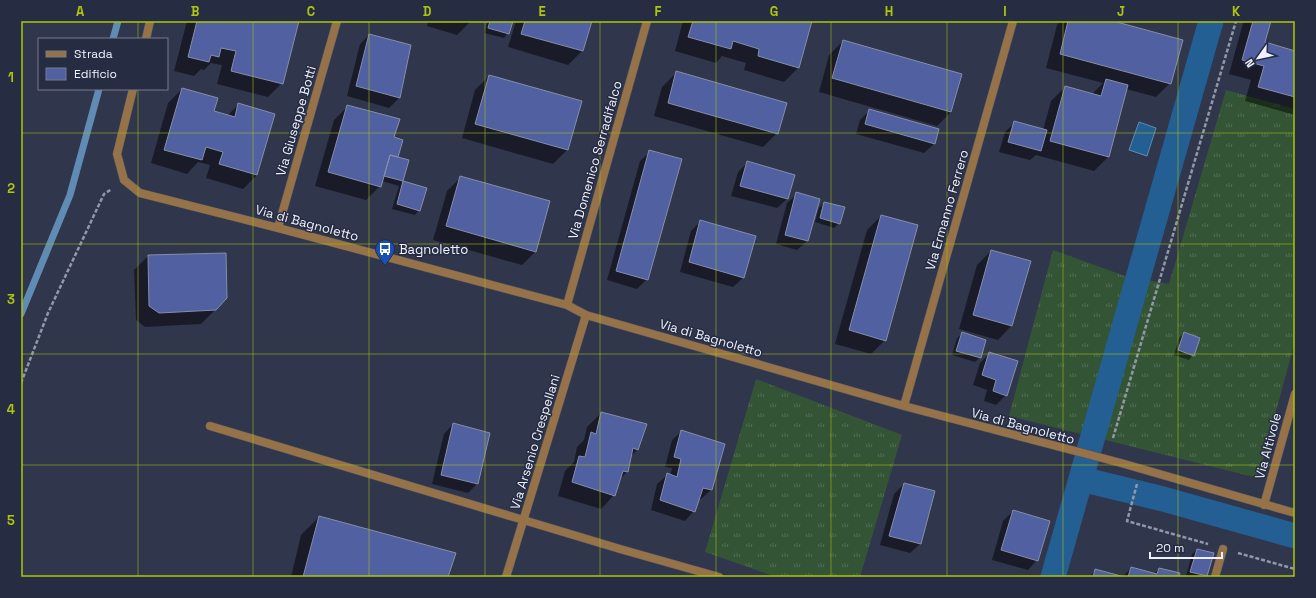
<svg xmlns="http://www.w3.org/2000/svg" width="1316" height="598" font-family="'Space Grotesk',sans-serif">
	<defs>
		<pattern id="grass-tufts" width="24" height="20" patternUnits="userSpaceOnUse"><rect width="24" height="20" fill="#335536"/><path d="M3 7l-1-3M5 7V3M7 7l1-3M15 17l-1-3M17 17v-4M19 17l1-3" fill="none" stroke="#516e54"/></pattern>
	</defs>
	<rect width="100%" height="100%" fill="#30364c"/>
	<!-- grass -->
	<path fill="url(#grass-tufts)" d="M1226 90 1295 109V341L1258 478 1009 416 1053 250 1125 276 1169 284Z
		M756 379 902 435 860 577H776L705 552Z"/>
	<!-- water -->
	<path fill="#235f92" stroke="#608bb2" d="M1139 122 1156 128 1147 156 1129 150Z"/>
	<!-- shadow -->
	<path fill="#0007" d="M187 21H298L282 83 268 97 217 84 222 65 211 63 204 70 201 69 194 76 174 71Z
		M428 21H471L457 35 427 26Z
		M488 21H512L508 33 504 38 484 33Z
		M516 21H591L582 51 568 65 508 47Z
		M683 21H811L798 68 784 82 744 70 746 63 722 56 716 63 675 51Z
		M1061 21H1109L1170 83 1156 97 1126 89 1108 157 1094 171 1036 155 1030 160 999 152 1005 132 1015 122 1043 130 1051 101 1065 87 1092 94 1103 83 1046 68 1057 25Z
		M1246 21H1270L1264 43 1295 52V115L1245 101 1251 80 1229 74 1243 23Z
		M369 35 410 46 399 98 389 108 347 96 360 44Z
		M843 41 951 112 937 126 819 92 829 55Z
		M676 73 777 133 763 147 654 116 662 87Z
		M489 76 581 102 567 150 553 164 462 138 475 90Z
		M182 89 213 112 227 116 239 104 274 114 257 175 243 189 206 178 210 165 198 162 187 174 151 163 168 103Z
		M348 106 393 138 401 140 397 158 408 161 402 182 426 189 419 210 415 215 392 209 399 186 382 181 380 186 366 200 315 186 334 120Z
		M870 110 934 144 924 153 856 134 860 120Z
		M650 152 647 279 637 289 607 280 640 161Z
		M748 162 793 176 787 199 777 208 731 196 738 172Z
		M461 177 536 251 522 265 433 240 447 191Z
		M797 194 807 241 797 250 776 244 787 203Z
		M824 203 839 223 834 228 815 222 819 208Z
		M881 216 885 340 871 354 835 344 867 230Z
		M701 221 743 278 733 287 680 272 691 231Z
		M991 251 1011 326 998 340 959 329 977 265Z
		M148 256 215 310 201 324 145 327 136 320 134 270Z
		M1184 333 1193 355 1189 360 1174 355 1179 338Z
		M962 334 980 357 975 362 952 355 957 338Z
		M990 353 1006 395 996 405 984 401 987 390 973 385 980 363Z
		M601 413 638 449 630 457 627 472 619 480 614 495 601 509 558 496 565 471 574 462 577 447 584 440 587 427Z
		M453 424 477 484 468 493 432 484 444 434Z
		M682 431 724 444 711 490 701 499H699L694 511 685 521 651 510 657 484 667 475 670 476 672 468 665 467 672 440Z
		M904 484 920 544 910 553 880 545 894 494Z
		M1013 511 1037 560 1028 570 992 560 1003 521Z
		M319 517 447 577H291L301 535Z
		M1197 550 1206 576 1205 577 1186 576 1192 554Z
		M1131 568 1154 574 1159 569 1177 577H1122Z
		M1095 570 1120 577H1090Z"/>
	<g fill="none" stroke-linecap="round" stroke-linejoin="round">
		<!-- stream -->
		<path stroke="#608bb2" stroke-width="7" d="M113 39 118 21
			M21 314 70 195 99 89"/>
		<!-- canal -->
		<path stroke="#235f92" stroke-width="25" d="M1081 479 1163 499 1295 536
			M1053 577 1211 21"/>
	</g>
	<!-- building -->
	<path fill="#5060a0" stroke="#868ea8" d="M197 21H299L283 84 231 71 236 51 221 48 219 57 211 55 209 62 188 57Z
		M490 21H513L509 34 488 28Z
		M525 21H592L583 51 521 34Z
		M693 21H812L799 68 758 56 759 49 733 41 731 49 688 37Z
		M1068 21H1113L1183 40 1171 84 1060 54Z
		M1253 21H1271L1265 42 1295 51V97L1258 87 1264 66 1242 60Z
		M369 34 411 45 400 98 356 86Z
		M843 40 962 74 951 112 832 78Z
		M676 71 787 103 778 134 668 103Z
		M489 75 582 101 568 150 475 124Z
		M1106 79 1128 85 1109 157 1050 141 1065 86 1101 96Z
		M182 88 218 98 214 111 235 117 238 103 275 114 257 175 219 164 223 152 206 147 202 160 164 150Z
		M347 105 400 119 394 137 403 140 398 157 390 155 381 187 328 172Z
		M869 109 939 129 935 144 865 124Z
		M1014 121 1047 130 1041 151 1008 142Z
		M649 150 682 159 648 280 616 271Z
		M390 155 409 160 403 181 384 176Z
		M747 161 795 175 788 199 740 186Z
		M460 176 550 201 536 252 446 226Z
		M403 181 427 188 420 211 397 204Z
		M796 192 820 199 808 241 785 235Z
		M824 202 845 207 840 224 820 218Z
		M881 215 918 225 886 341 849 330Z
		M700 220 756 236 744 278 689 262Z
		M991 250 1031 261 1012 326 973 315Z
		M226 253 227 298 216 310 159 313 149 306 148 255Z
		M962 332 986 340 981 358 956 351Z
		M1184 332 1200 338 1194 356 1178 350Z
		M989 352 1018 361 1007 396 993 391 996 380 982 375Z
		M601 412 647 424 638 450 633 448 628 472 623 471 615 496 572 482 579 456 585 457 591 432 596 434Z
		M453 423 490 433 478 484 441 475Z
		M681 430 725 444 712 490 703 488 695 512 660 500 667 473 677 477 681 459 674 457Z
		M904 483 935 491 921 544 889 536Z
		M1013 510 1050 521 1038 561 1001 550Z
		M319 516 456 553 448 577H303Z
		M1197 549 1214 553 1207 576 1190 572Z
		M1131 567 1157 574 1159 568 1180 573 1179 577H1128Z
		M1095 569 1121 576V577H1093Z"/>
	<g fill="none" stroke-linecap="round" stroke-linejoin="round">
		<!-- minor casing -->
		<g stroke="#4f5468" stroke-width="9">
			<path id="minor" d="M146 39 150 21
				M133 89 117 154 124 180 140 193 278 228 567 305 586 315 904 406 1121 463 1295 513
				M278 228 337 21
				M567 305 647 21
				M904 406 1013 21
				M210 426 620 549 719 577
				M1264 505 1295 394
				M506 577 586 315
				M1215 577 1223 549"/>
		</g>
		<!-- path -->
		<path stroke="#9398a9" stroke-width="2.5" stroke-dasharray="4 2" stroke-linecap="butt" d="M21 383 48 313 104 194 112 189
			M1113 438 1236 21
			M1137 484 1127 521 1208 544
			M1238 553 1295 569"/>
		<!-- minor -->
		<use href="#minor" stroke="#957247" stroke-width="8"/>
	</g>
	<!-- grid -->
	<path fill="none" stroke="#adc60d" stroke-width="1" stroke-opacity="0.55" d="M138 21V39M253 21V577M369 21V577M485 21V577M600 21V577M716 21V577M831 21V577M947 21V577M1063 21V577M1178 21V577M138 89V577M21 133H1295M21 244H1295M21 354H1295M21 465H1295"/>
	<!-- icons -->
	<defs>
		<g id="bus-pin" transform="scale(1)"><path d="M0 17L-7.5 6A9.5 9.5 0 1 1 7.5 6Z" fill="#1a4fb4" stroke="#262c42"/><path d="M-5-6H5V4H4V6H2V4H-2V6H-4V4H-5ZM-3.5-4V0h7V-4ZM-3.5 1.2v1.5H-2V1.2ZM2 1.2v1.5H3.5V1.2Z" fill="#fff"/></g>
	</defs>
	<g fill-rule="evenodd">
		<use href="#bus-pin" x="385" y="249"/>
	</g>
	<g text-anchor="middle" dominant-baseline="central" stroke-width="3" stroke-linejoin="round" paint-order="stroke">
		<!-- street labels -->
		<g font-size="13" fill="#eff2fe" stroke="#262c42">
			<text transform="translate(296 121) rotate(-74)">Via Giuseppe Botti</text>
			<text transform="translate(595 160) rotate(-74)">Via Domenico Serradifalco</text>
			<text transform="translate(947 210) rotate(-74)">Via Ermanno Ferrero</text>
			<text transform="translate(307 223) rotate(15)">Via di Bagnoletto</text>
			<text transform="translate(711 338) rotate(16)">Via di Bagnoletto</text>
			<text transform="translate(1023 426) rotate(15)">Via di Bagnoletto</text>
			<text transform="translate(535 442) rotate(-73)">Via Arsenio Crespellani</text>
			<text transform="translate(1268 446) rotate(-75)">Via Altivole</text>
		</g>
		<!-- poi labels -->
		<g font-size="13" fill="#eff2fe" stroke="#262c42" text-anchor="start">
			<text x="399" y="249">Bagnoletto</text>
		</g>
	</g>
	<!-- border -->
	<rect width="1316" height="598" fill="none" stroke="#262c42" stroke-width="44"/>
	<!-- legend -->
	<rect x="38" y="38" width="130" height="52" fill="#262c42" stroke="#767b8d"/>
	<rect x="46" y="51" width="20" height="6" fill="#957247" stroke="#767b8d"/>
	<text x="74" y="58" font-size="12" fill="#eff2fe">Strada</text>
	<rect x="46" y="68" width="20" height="12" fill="#5060a0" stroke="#767b8d"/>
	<text x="74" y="78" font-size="12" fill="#eff2fe">Edificio</text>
	<!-- north arrow -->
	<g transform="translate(1258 58) rotate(237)" stroke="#262c42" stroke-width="3" paint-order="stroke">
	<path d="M0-3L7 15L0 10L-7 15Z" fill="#eff2fe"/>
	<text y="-6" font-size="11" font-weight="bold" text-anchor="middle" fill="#eff2fe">N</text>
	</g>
	<!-- scale -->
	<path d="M1150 552v6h72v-6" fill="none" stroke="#eff2fe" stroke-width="2"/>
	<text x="1156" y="552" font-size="12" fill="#eff2fe" stroke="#262c42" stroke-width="3" paint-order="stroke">20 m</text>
	<rect x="22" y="22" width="1272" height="554" fill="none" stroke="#adc60d" stroke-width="1.5"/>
	<g font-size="13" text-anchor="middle" font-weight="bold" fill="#adc60d">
		<text x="80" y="16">A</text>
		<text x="195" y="16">B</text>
		<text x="311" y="16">C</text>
		<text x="427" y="16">D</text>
		<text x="542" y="16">E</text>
		<text x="658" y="16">F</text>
		<text x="774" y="16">G</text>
		<text x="889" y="16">H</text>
		<text x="1005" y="16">I</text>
		<text x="1121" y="16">J</text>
		<text x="1236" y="16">K</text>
		<text x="11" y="82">1</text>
		<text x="11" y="193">2</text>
		<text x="11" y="304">3</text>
		<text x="11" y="414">4</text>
		<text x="11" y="525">5</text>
	</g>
</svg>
